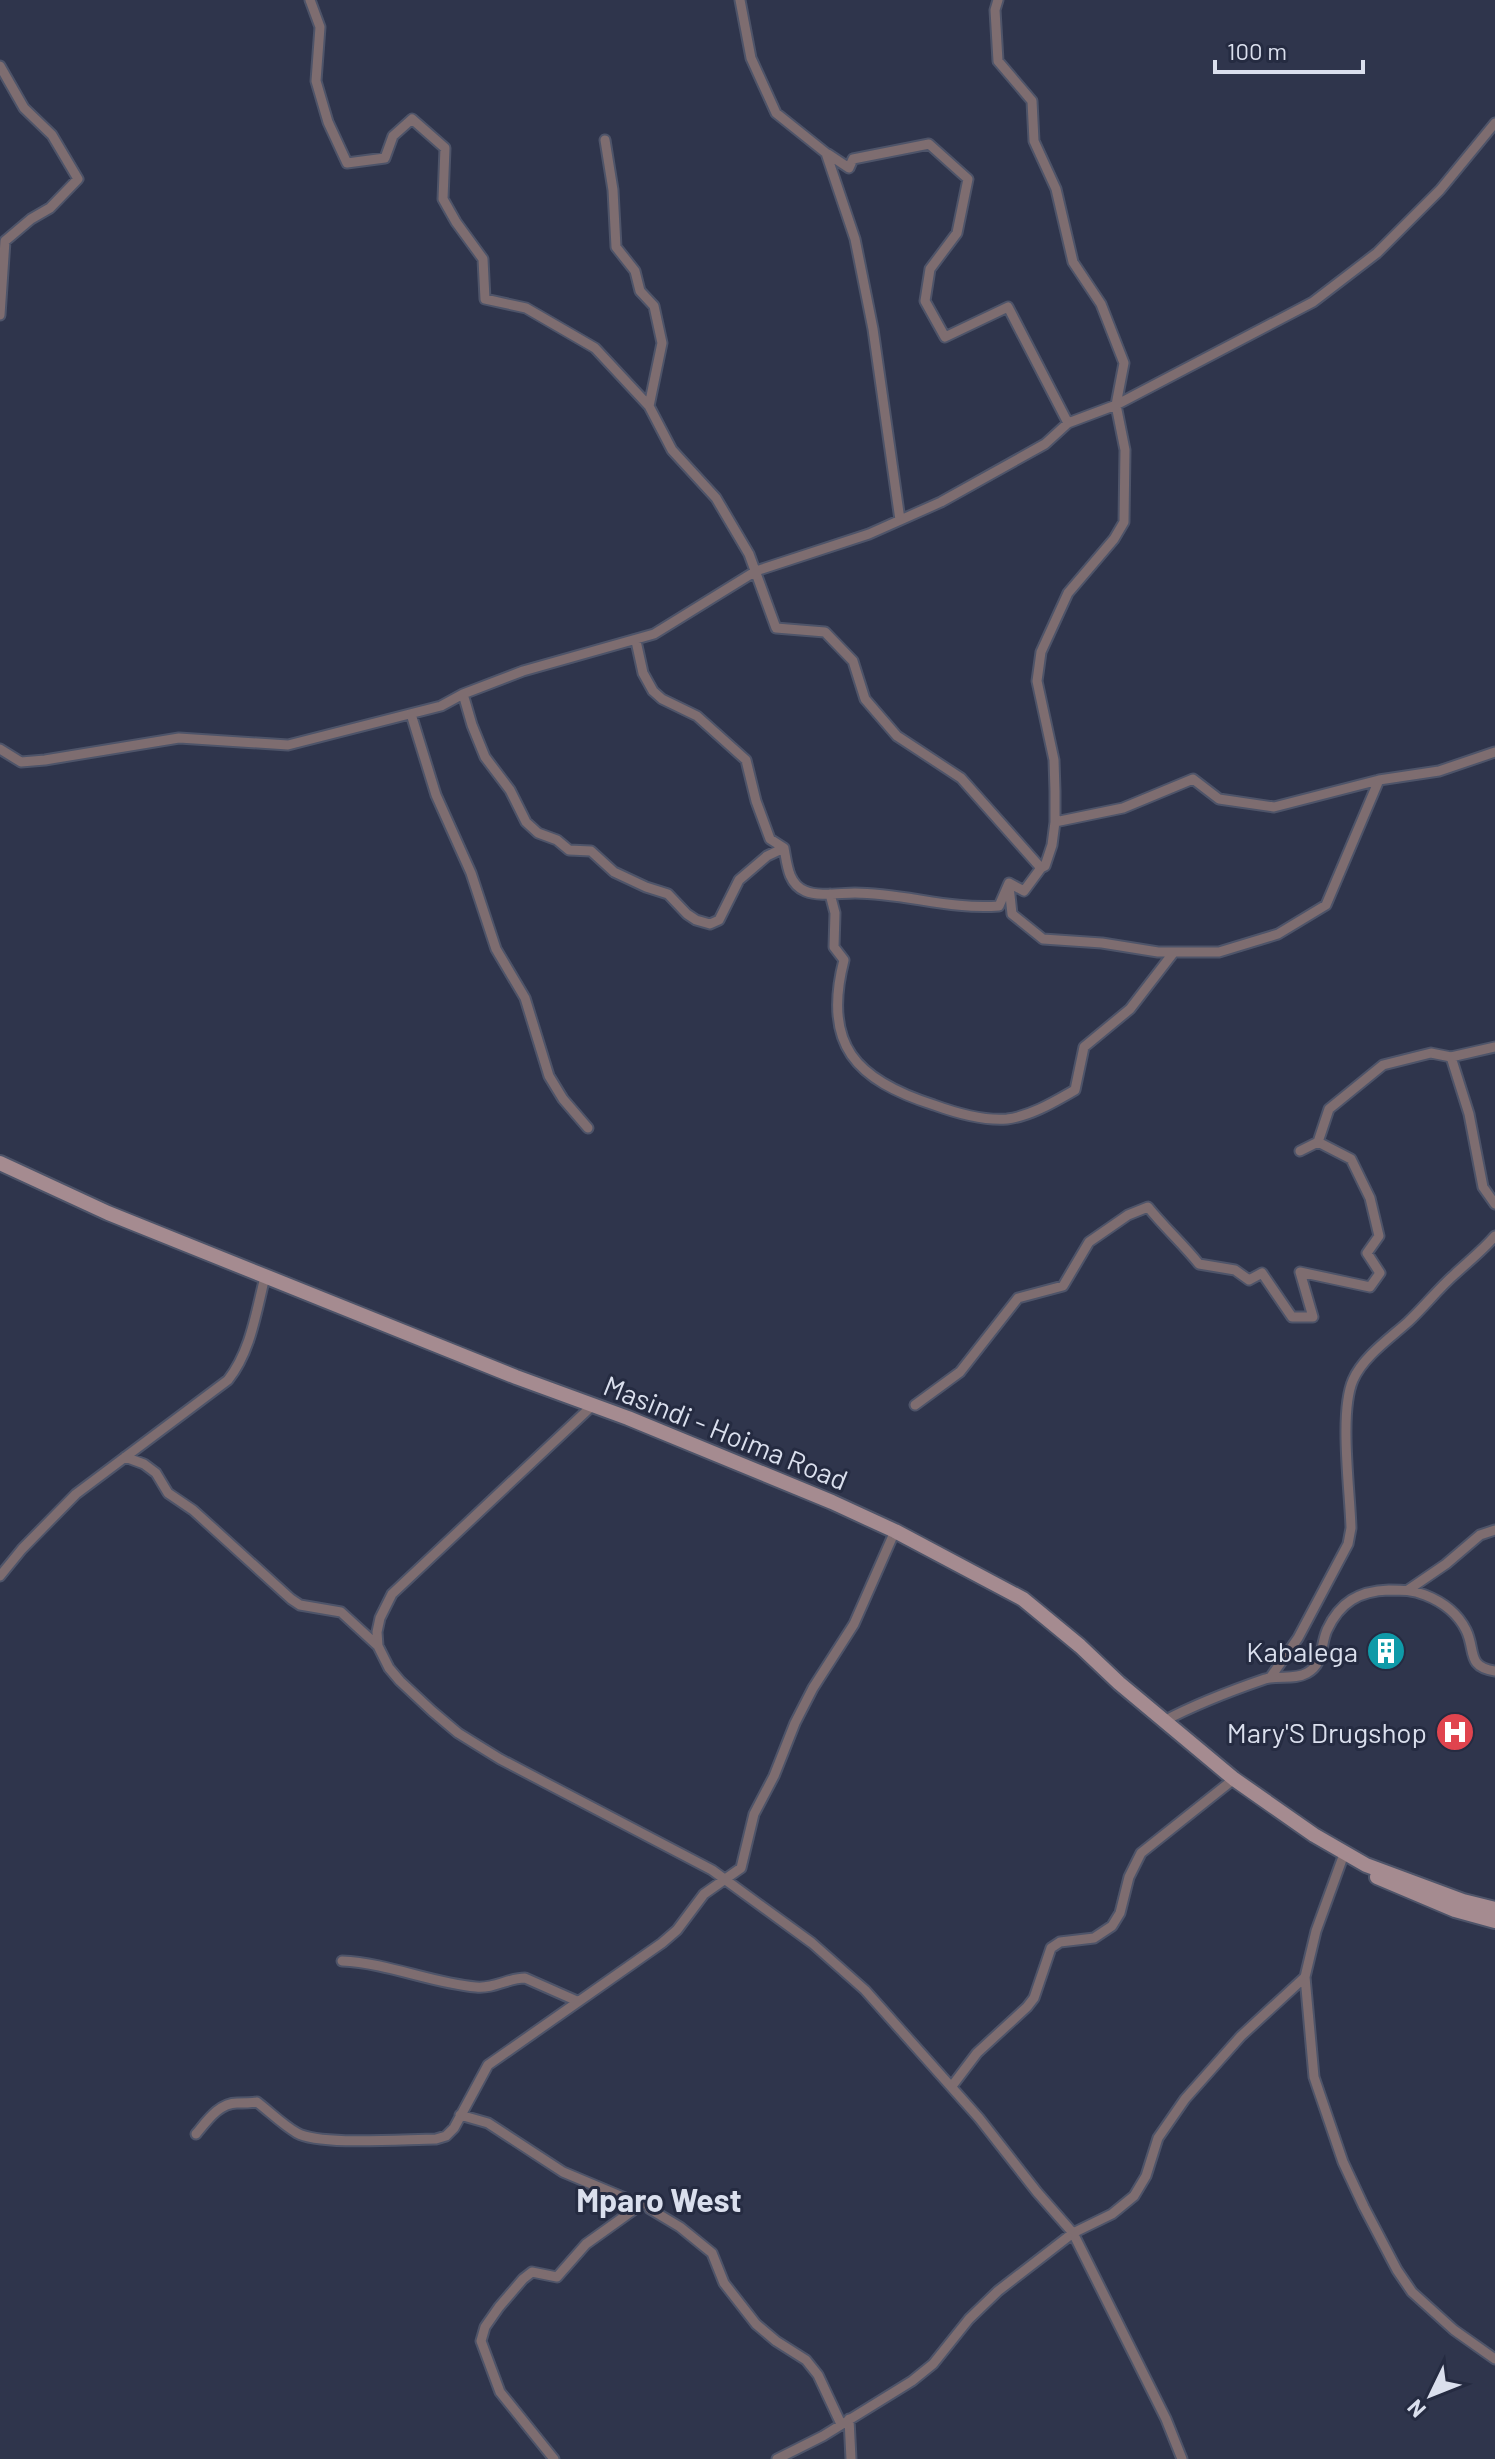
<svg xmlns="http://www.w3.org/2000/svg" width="1495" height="2459" font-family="Barlow,sans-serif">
	<rect width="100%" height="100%" fill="#2f354c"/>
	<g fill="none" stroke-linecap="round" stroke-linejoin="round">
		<!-- street casing -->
		<g stroke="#4e5469" stroke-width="13">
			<path id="street" d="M310 0 320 27 316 81 328 122 347 163 385 158 393 136 412 119 445 148 443 199 456 222 483 259 485 299 526 308 595 348 649 406
				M740 0 751 58 776 113 826 153 855 239 873 329 900 520
				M0 66 24 108 52 135 78 179 50 208 31 219 5 241 0 315
				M605 140 613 190 616 247 635 271 640 291 654 306 662 343 649 406 672 450 716 498 749 554 776 628 825 632 853 661 865 699 897 736 961 778 1041 868
				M828 154 849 168 853 159 929 144 968 179 957 233 930 269 925 301 945 337 1008 307 1068 423
				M636 641 643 673 653 691 662 699 697 716 746 760 756 801 770 839 784 848C787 864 788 884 805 891 819 897 840 893 855 893 904 893 950 910 999 906L1009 883 1024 891 1041 868 1045 866 1052 845 1055 822V791L1054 760 1037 681 1041 652 1068 593 1114 539 1124 522 1125 450 1116 405 1124 363 1101 304 1073 262 1056 189 1034 141 1032 101 998 61 995 10 998 0
				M463 694 472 725 485 757 510 790 526 822 538 833 557 840 569 850 591 851 614 872 646 887 668 894 687 914 696 920 710 924 719 920 739 880 767 856 784 848
				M411 714 436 795 471 873 496 949 525 998 549 1076 563 1099 588 1128
				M0 749 21 762 45 760 179 738 288 745 441 706 463 694 523 671 654 634 756 571 869 534 941 502 1045 444 1068 423 1116 405 1313 302 1377 253 1440 190 1495 123
				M1055 822 1123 808 1193 779 1219 799 1274 807 1379 780
				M1009 886 1012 914 1043 939 1102 943 1158 952H1219L1278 934 1326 905 1379 780 1439 771 1495 752
				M830 894 835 913 834 947 844 960C822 1045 856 1080 934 1105 956 1113 983 1121 1007 1119 1031 1116 1054 1102 1075 1090L1084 1047 1130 1009 1174 952
				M1495 1047 1451 1057 1469 1114 1483 1187 1495 1204
				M1318 1142 1329 1109 1383 1065 1431 1053 1451 1057
				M593 1405 392 1594 380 1618 377 1632 378 1646 389 1668 400 1681 432 1711 458 1733 500 1759 712 1870 812 1943 865 1990 979 2118 1037 2192 1073 2233 1166 2419 1182 2459
				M915 1405 960 1372 1018 1298 1063 1286 1089 1242 1128 1215 1148 1207C1164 1227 1183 1244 1199 1264L1235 1270 1249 1280 1262 1273 1292 1317H1313L1300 1272 1370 1287 1380 1273 1367 1253 1379 1236 1370 1198 1351 1159 1318 1142 1300 1151
				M125 1457 144 1464 156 1473 168 1493 193 1510 291 1599 300 1605 341 1612 378 1646
				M0 1576 22 1549 76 1494 228 1380C251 1351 256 1312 265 1277
				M1408 1590 1446 1564 1480 1535 1495 1530
				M1270 1678 1298 1638 1348 1544 1351 1528C1350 1491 1339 1412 1353 1380 1363 1357 1389 1339 1408 1322 1424 1307 1438 1289 1455 1274 1469 1261 1483 1250 1495 1236
				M1164 1721C1196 1704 1230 1691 1265 1679 1279 1675 1295 1680 1307 1673 1324 1664 1320 1646 1327 1630 1340 1602 1359 1591 1389 1590 1402 1590 1413 1590 1425 1595 1443 1602 1458 1614 1466 1630 1476 1650 1466 1667 1495 1671
				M342 1961C388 1963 431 1983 476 1987 494 1989 508 1978 525 1978L577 2001
				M1305 1977 1314 2077 1343 2162 1364 2207 1397 2270 1412 2292 1454 2330 1495 2359
				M952 2086 977 2053 1027 2007 1034 1998 1051 1948 1060 1942 1094 1938 1112 1926 1120 1913 1129 1877 1141 1853 1234 1779
				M460 2115 488 2123 563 2172 632 2201H646L650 2209 680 2227 712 2253 724 2283 756 2324 776 2341 806 2360 818 2375 841 2424
				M196 2134C207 2121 219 2103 237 2103 245 2103 250 2103 257 2102 270 2112 283 2125 297 2133 320 2146 406 2139 436 2139L446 2136 454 2128 488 2065 662 1943 677 1930 704 1894 741 1868 754 1814 774 1776 795 1723 813 1688 854 1624 895 1531
				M849 2419 851 2459
				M554 2459 500 2392 481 2341 485 2327 499 2307 523 2279 532 2272 557 2277 586 2244 646 2201
				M777 2459 823 2436 912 2381 933 2364 969 2319 998 2291 1073 2233 1112 2214 1134 2196 1146 2176 1158 2138 1185 2099 1241 2036 1305 1977 1316 1931 1344 1854"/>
		</g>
		<!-- secondary casing -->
		<g stroke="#4e5469" stroke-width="18">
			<path id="secondary" d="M0 1163 108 1213 516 1377 628 1418 832 1502 895 1531 1023 1599 1080 1646 1119 1683 1234 1779 1314 1835 1366 1865 1463 1901 1495 1909
				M1377 1877 1455 1910 1495 1921"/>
		</g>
		<!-- street -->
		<use href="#street" stroke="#7e6d70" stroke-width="9"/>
		<!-- secondary -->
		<use href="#secondary" stroke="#a58b90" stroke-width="14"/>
	</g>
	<!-- icons -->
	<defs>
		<g id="building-disc" transform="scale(2)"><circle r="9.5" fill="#0f9aa8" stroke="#252b41"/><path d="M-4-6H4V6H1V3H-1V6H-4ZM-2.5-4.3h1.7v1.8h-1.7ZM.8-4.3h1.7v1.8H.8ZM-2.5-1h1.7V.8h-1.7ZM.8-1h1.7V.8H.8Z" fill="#fff"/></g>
		<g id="hospital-disc" transform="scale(2)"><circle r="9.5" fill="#e0444e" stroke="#252b41"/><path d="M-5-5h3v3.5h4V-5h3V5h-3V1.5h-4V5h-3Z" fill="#fff"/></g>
	</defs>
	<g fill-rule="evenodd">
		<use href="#building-disc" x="1386" y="1651"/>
		<use href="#hospital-disc" x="1455" y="1732"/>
	</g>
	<g text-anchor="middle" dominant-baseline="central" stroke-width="6" stroke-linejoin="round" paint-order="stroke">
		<!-- street labels -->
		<g font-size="28" fill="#dadfed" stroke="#252b41">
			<text transform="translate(726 1432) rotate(22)">Masindi - Hoima Road</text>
		</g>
		<!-- poi labels -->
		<g font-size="28" fill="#dadfed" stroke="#252b41" text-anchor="end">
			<text x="1358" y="1651">Kabalega</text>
			<text x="1427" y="1732">Mary'S Drugshop</text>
		</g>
		<!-- quarter labels -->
		<g font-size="32" font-weight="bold" fill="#dadfed" stroke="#252b41">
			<text x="659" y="2199">Mparo West</text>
		</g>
	</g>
	<!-- north arrow -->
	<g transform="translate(1431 2395) rotate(227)" stroke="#252b41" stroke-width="6" paint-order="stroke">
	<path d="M0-6L14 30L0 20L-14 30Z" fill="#dadfed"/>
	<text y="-12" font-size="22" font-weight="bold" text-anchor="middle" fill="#dadfed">N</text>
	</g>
	<!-- scale -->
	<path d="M1215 60v12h148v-12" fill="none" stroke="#dadfed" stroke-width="4"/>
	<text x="1227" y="60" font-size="24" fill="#dadfed" stroke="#252b41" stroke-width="6" paint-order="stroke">100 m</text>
</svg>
